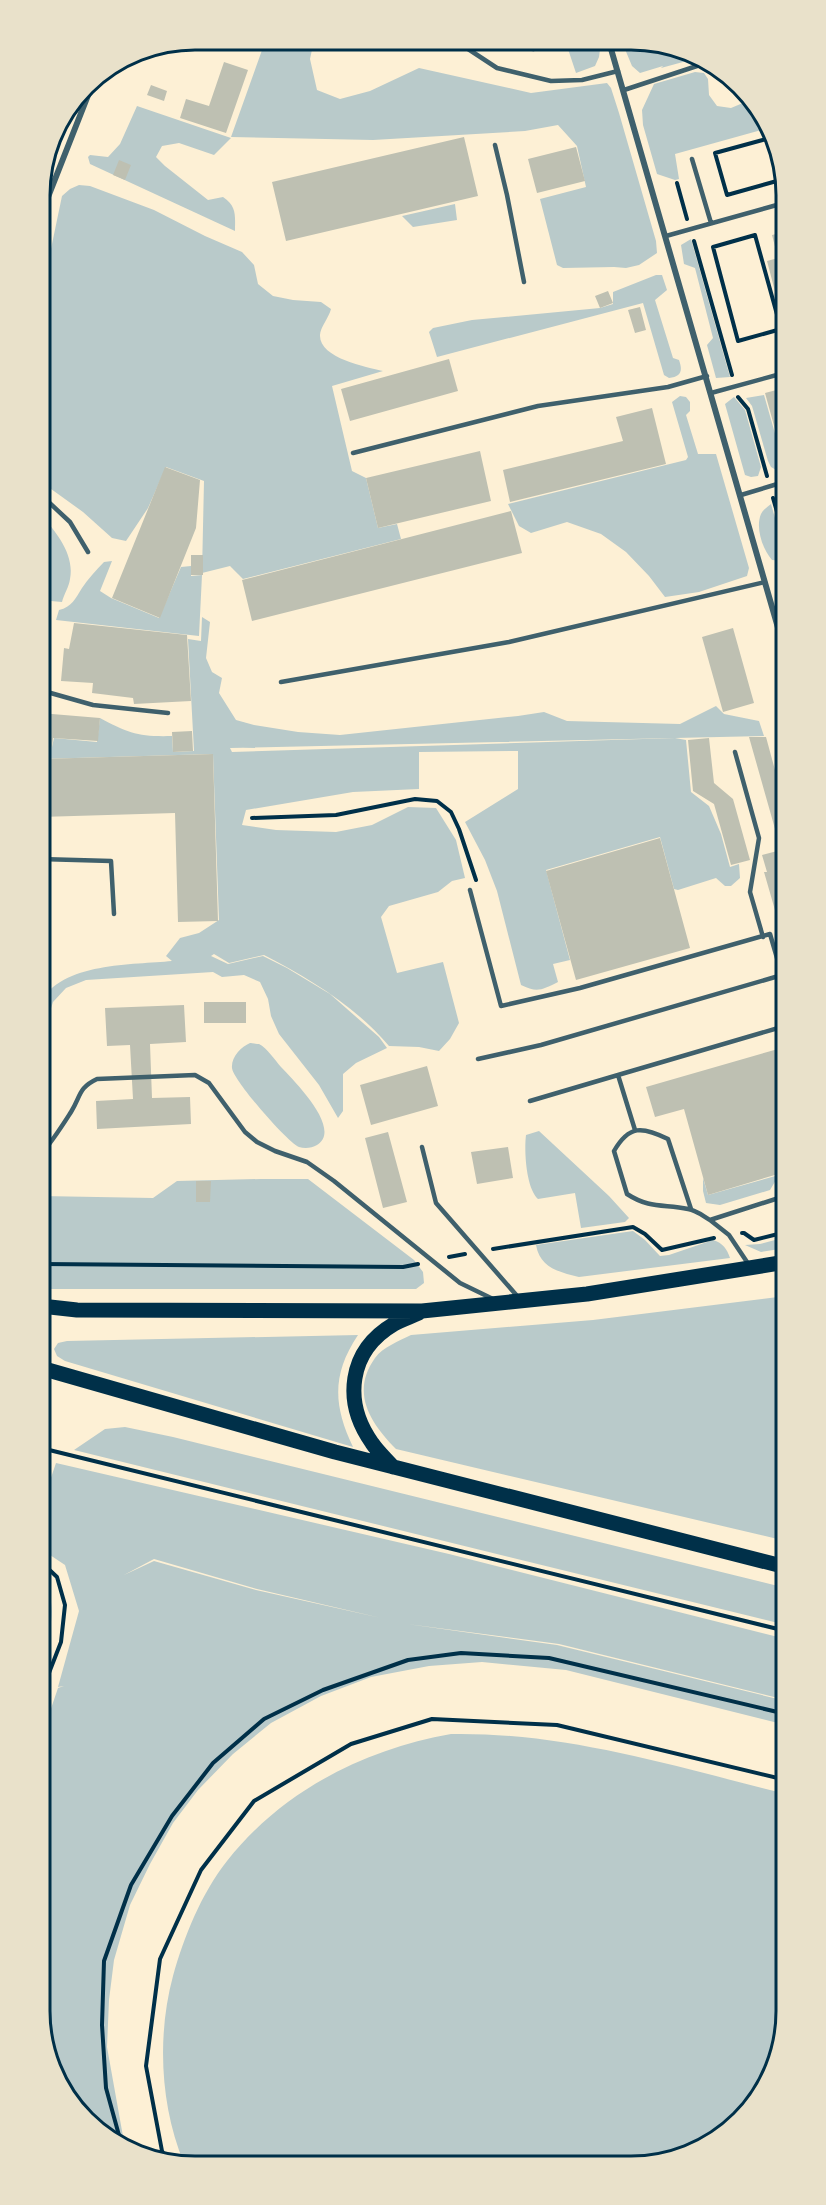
<svg xmlns="http://www.w3.org/2000/svg" width="826" height="2205" font-family="'Fira Sans Condensed',sans-serif">
	<rect width="100%" height="100%" fill="#fdf0d5"/>
	<!-- green -->
	<path fill="#b9caca" fill-rule="evenodd" d="M266 39 314 40 310 59 317 90 340 99 370 91 419 68 531 93 607 83 611 88 619 113 656 241 657 253 639 265 626 268 614 267 563 268 557 265 540 199 586 187 577 146 558 125 525 131 373 140 231 137Z
		M548 41 601 42 599 57 595 66 576 73 568 49 547 47Z
		M622 42H662L694 59 661 68 663 66 640 73 632 66Z
		M695 72 704 73 708 79 709 95 717 106 731 108 750 100 765 129 675 154 679 179 675 180 657 174 643 125 642 110 654 84Z
		M76 98 39 201V184L55 126Z
		M137 106 231 138 214 155 179 143 162 146 156 157 165 166 208 200 223 197C237 206 235 216 235 231L90 164 88 157 90 155 108 157 120 144Z
		M79 185 90 186 154 210 205 236 242 252 254 265 258 284 273 296 293 300 321 302 331 309C329 317 320 328 320 335 319 358 366 367 383 371L332 386 352 471 366 478 378 528 397 524 401 539 243 579 230 566 202 573 204 481 166 467 148 508 126 541 112 538 83 512 40 481 39 278 47 268 62 196 70 189Z
		M455 204 457 220 413 227 402 216Z
		M691 239 730 377 716 378 707 345 713 338 695 268 684 264 681 245Z
		M656 275H662L667 290 655 300 673 358 679 360C683 371 681 377 669 378L664 375 643 303 437 357 429 332 433 328 472 320 600 308 613 304V292Z
		M764 395 782 458H784V468L778 471 771 467 768 461 752 406 746 398Z
		M680 396 686 397 690 402V411L686 415 698 454H716L749 568 747 576 699 592 665 597 649 576 626 552 601 534 567 522 531 533 519 526 508 504 686 460 688 457 672 402Z
		M734 397 745 410 761 467 758 476 751 477 745 475 725 404Z
		M771 504 785 553V561L772 560C763 550 755 528 761 514 763 510 767 507 771 504Z
		M40 513C55 531 75 554 70 579 69 587 64 594 62 602L40 600Z
		M112 561 100 591 111 598 159 618 181 567 191 566V576L202 575 199 636 56 620 59 610C72 607 75 599 82 588 88 579 96 570 104 562Z
		M202 617 210 622 206 658 212 672 222 678 219 693 236 720 254 725 298 732 340 735 518 716 544 712 567 721 680 724 716 706 724 714 759 721 764 736 230 748 232 752 675 738 686 740 691 792 709 806 721 834 730 867 739 864 740 878 731 886H725L716 878 678 890 674 889 660 837 546 870 570 960 553 964 558 982C542 990 537 993 521 985L497 891 485 860 465 822 518 789V751L419 752V789L353 792 246 810 242 825 276 830 336 832 372 825 408 807 436 808 456 840 465 878 452 881 438 892 389 906 381 917 397 973 443 962 459 1023 450 1039 439 1051 419 1047 389 1046C355 1006 310 979 264 955L229 963 214 954 211 956 228 964 263 956 287 968 330 994 379 1037 387 1048 356 1063 343 1074V1111L338 1118 319 1085 279 1034 271 1016 268 999 260 982 244 975 222 977 213 972 86 980 66 988 53 1002 41 1040C41 1029 37 1012 41 1003 60 962 134 965 172 961L166 956 180 938 199 933 219 920 213 754 40 759V745L52 747 54 738 97 742 100 718C128 733 139 737 172 736L173 752 194 751 188 639 201 641Z
		M250 1043C251 1043 258 1044 259 1044 267 1048 275 1060 281 1067 294 1081 343 1129 317 1145 312 1148 305 1149 299 1147 287 1142 233 1080 232 1068 231 1057 241 1047 250 1043Z
		M539 1131 609 1196 629 1218 625 1222 581 1228 575 1193 538 1199C526 1188 524 1151 526 1135Z
		M779 1175 770 1190 720 1205 706 1203 703 1191V1178L708 1195Z
		M261 1179H308L414 1260 423 1272 424 1283 416 1289H41V1196L153 1198 177 1181Z
		M633 1231 645 1240 660 1256 669 1255 713 1240C723 1243 727 1249 730 1258L579 1277C559 1272 540 1268 536 1245Z
		M786 1237V1248L761 1252 745 1245 760 1244Z
		M786 1296V1541L396 1449C371 1424 350 1393 375 1358 383 1347 399 1341 411 1335L593 1320Z
		M358 1335C332 1374 333 1405 353 1447L65 1361 57 1356 54 1349 58 1343 67 1341Z
		M125 1427 173 1437 786 1588V1625L74 1450 105 1429Z
		M56 1463 449 1554 786 1639V1700L559 1644 407 1624 557 1645 786 1701V1725L566 1670 482 1662 429 1666 371 1677 321 1696 271 1723 233 1754 198 1790 173 1823 150 1864 130 1905 114 1960 109 2000 107 2047 124 2142 85 2121 42 2041V1735L58 1688 64 1686 58 1687 79 1611 65 1565 41 1549V1507ZM154 1559 257 1589 381 1618 256 1590 154 1561 124 1575Z
		M41 1575C58 1603 52 1627 42 1655Z
		M451 1734C566 1732 676 1767 786 1794L787 2020 775 2069 749 2113 709 2145 662 2163H184C160 2106 157 2035 173 1976 184 1937 201 1894 227 1861 282 1791 365 1749 451 1734Z"/>
	<!-- building -->
	<path fill="#bec0b2" d="M504 41H538L534 52Z
		M224 62 248 70 226 133 180 118 186 99 209 106Z
		M151 85 167 91 164 101 147 95Z
		M464 137 478 196 286 241 272 182Z
		M576 147 585 181 537 193 528 159Z
		M119 160 131 165 125 180 113 175Z
		M784 232V297L777 299 767 261 778 258 772 235Z
		M608 291 613 303 600 308 595 296Z
		M640 307 646 330 635 333 628 310Z
		M449 359 458 391 350 421 341 389Z
		M784 388V450L781 451 765 393Z
		M652 408 666 464 510 502 503 470 623 441 616 417Z
		M480 451 491 501 378 528 366 478Z
		M165 467 200 480 196 528 160 618 112 598Z
		M511 511 522 553 252 621 242 580Z
		M191 555H203V575H191Z
		M74 623 187 635 191 701 134 704 133 698 92 693 93 683 61 681 64 648 69 649Z
		M733 628 754 703 723 712 702 637Z
		M40 713 100 718 98 741 53 738 52 747 40 745Z
		M192 731 193 751 173 752 172 732Z
		M749 737H766L785 807V930L781 931 764 872H767L762 855 781 850Z
		M709 738 714 783 733 799 750 860 731 865 714 804 693 791 688 740Z
		M213 754 218 921 178 922 175 813 40 817V759Z
		M660 838 690 948 576 980 546 871Z
		M204 1002H246V1023H204Z
		M184 1005 186 1042 150 1044 152 1098 190 1097 191 1124 97 1129 96 1101 133 1099 130 1045 107 1046 105 1008Z
		M785 1047V1172L708 1195 684 1109 655 1117 646 1087Z
		M427 1066 438 1106 371 1125 360 1085Z
		M388 1132 407 1202 383 1208 365 1138Z
		M508 1147 513 1178 477 1184 471 1152Z
		M196 1181H211L210 1202H196Z"/>
	<g fill="none" stroke-linecap="round" stroke-linejoin="round">
		<!-- path -->
		<path stroke="#003049" stroke-width="4" d="M770 138 715 153 727 195 784 179
			M677 183 687 219
			M755 235 781 329 738 341 713 247Z
			M694 241 732 375
			M738 397 748 409 767 476
			M773 498 784 536
			M252 818 336 815 415 799 437 801 451 812 459 829 476 880
			M742 1233H744L754 1240 786 1232
			M493 1249 633 1227 645 1234 662 1250 714 1238
			M449 1257 465 1254
			M41 1264 403 1267 418 1264
			M41 1448 786 1631
			M41 1562 57 1577 65 1605 61 1642 47 1678
			M120 2139 106 2088 102 2025 104 1961 131 1885 172 1816 213 1763 264 1719 323 1690 408 1660 461 1653 549 1658 786 1714
			M168 2163 162 2151 146 2066 160 1959 201 1870 254 1801 351 1744 432 1719 557 1725 786 1780"/>
		<!-- service -->
		<path stroke="#3f606c" stroke-width="4.5" d="M449 41 462 45 497 68 551 81 582 80 618 71
			M624 90 703 64
			M495 145 507 195 524 282
			M692 159 711 223
			M666 236 784 203
			M711 393 784 373
			M353 453 538 406 668 387 707 376
			M40 494 70 522 88 552
			M741 495 784 482
			M281 682 509 642 765 582
			M40 690 93 705 168 713
			M735 752 759 838 750 892 763 937
			M40 859 111 861 114 914
			M470 890 501 1006 580 988 770 934 782 975 541 1045 478 1059
			M776 954 785 951
			M530 1101 618 1075
			M635 1130 618 1075 785 1026
			M422 1147 436 1203 518 1297
			M41 1154C52 1142 62 1126 71 1112 81 1096 78 1088 97 1079L195 1075 209 1083 245 1132 257 1142 275 1151 307 1162 334 1181 460 1283 493 1299
			M691 1209 668 1139C642 1126 629 1125 614 1151L627 1194C650 1209 664 1204 688 1209 696 1210 703 1216 710 1220L785 1196
			M710 1220 729 1235 749 1265"/>
		<!-- minor -->
		<path stroke="#3f606c" stroke-width="6" d="M609 42 785 652
			M39 220 96 75
			M41 1390 46 1370
			M42 1688V1692"/>
		<!-- primary -->
		<path stroke="#003049" stroke-width="15" d="M41 1306 77 1310 422 1311 587 1294 786 1262
			M41 1368 335 1452 786 1567
			M393 1467C386 1459 378 1452 372 1443 343 1402 348 1351 394 1324 401 1320 410 1317 419 1313"/>
	</g>
	<!-- crop -->
	<path d="M0 0H826V2205H0ZM195 50H631A145 145 0 0 1 776 195V2011A145 145 0 0 1 631 2156H195A145 145 0 0 1 50 2011V195A145 145 0 0 1 195 50Z" fill="#e9e1ca" fill-rule="evenodd"/>
	<path fill="none" stroke="#003049" stroke-width="3" d="M195 50H631A145 145 0 0 1 776 195V2011A145 145 0 0 1 631 2156H195A145 145 0 0 1 50 2011V195A145 145 0 0 1 195 50Z"/>
</svg>
